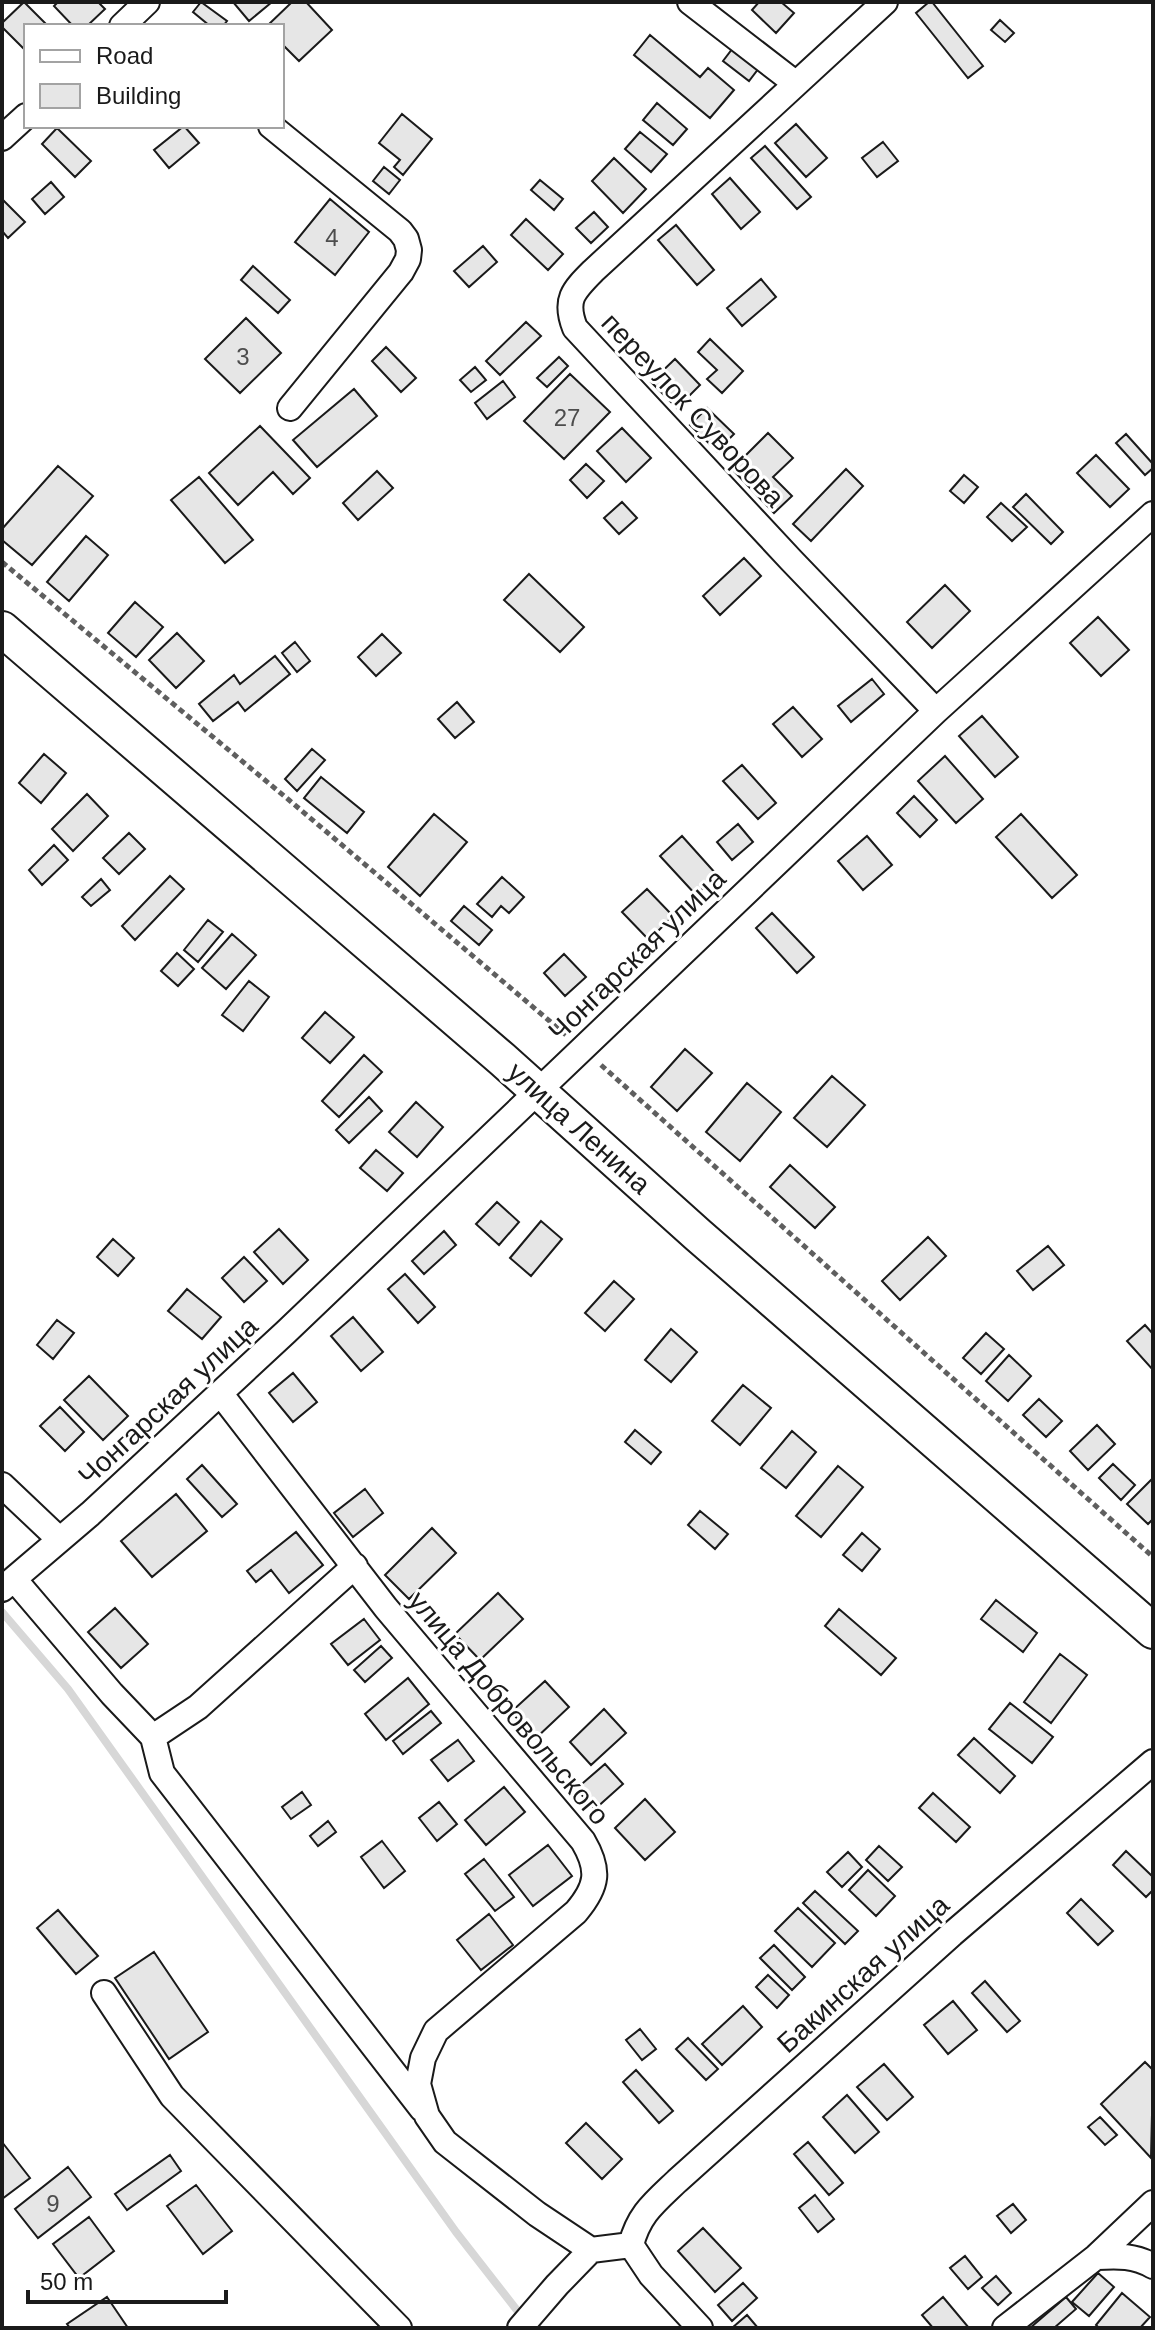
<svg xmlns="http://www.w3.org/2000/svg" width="1155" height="2330" font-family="Helvetica,sans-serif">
	<rect width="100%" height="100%" fill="#fff"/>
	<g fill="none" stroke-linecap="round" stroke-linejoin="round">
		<!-- stream -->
		<path stroke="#d7d7d7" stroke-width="8" d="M2 1612 68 1689 456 2232 523 2318"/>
	</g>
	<!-- building -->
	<path fill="#e6e6e6" stroke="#1a1a1a" stroke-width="2" d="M24 2 48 26H26L24 49 2 27V23Z
		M58 2H98L105 9 87 26H73L54 6Z
		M201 2 227 21 223 26H210L193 12Z
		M233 2H272L249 21Z
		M292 2H306L332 30 299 61 282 44V26H267Z
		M759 2H781L794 13 776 33 752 10Z
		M929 2H932L983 66 968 78 916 13Z
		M1000 20 1014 33 1005 42 991 30Z
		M650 35 700 77 708 68 734 90 710 118 634 55Z
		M736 44 762 64 749 81 723 61Z
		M657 103 687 129 673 145 643 120Z
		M402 114 432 139 403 175 394 167 400 160 379 143Z
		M796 124 827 158 806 177 775 143Z
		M184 126 199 143 169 168 154 150Z
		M57 128 91 161 75 177 42 144Z
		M640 132 667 154 651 172 625 149Z
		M883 142 898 161 877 177 862 158Z
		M765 146 811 197 797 209 751 158Z
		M614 158 646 189 623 213 592 181Z
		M384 167 400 180 389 194 373 181Z
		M730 178 760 212 741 229 712 194Z
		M540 180 563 199 554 210 531 190Z
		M51 182 64 197 45 214 32 199Z
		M2 199 25 222 8 238 2 231Z
		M330 199 369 232 335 275 295 242Z
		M594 212 608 227 591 243 576 228Z
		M526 219 563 254 548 270 511 235Z
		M676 225 714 270 697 285 658 240Z
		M483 246 497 262 469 287 454 271Z
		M253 266 290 300 278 313 241 280Z
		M761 279 776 297 742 326 727 308Z
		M246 318 281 353 240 393 205 359Z
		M526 322 541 336 500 375 486 361Z
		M710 339 743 371 722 393 707 379 717 370 698 352Z
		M386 347 416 378 401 392 372 361Z
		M559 357 568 366 547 387 537 378Z
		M675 359 700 385 677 408 651 382Z
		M475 367 486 380 471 392 460 380Z
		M570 374 610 412 564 459 524 421Z
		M503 381 515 397 487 419 475 403Z
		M354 389 377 416 317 467 293 440Z
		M707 408 734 434 717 451 690 425Z
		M260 426 310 478 293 494 273 472 238 505 209 473Z
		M622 428 651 458 626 482 597 451Z
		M768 433 793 458 773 477 792 496 774 513 732 469Z
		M1126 434 1153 464V468L1145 475 1116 443Z
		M1096 455 1129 489 1110 507 1077 473Z
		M586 464 604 481 587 498 570 480Z
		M58 466 93 496 32 565 2 540V529Z
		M846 469 863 486 811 541 793 524Z
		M377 471 393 488 358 520 343 503Z
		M964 475 978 487 964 503 950 491Z
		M199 477 253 540 225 563 171 500Z
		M1026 494 1063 532 1051 544 1013 507Z
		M622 502 637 518 619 534 604 518Z
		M1001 503 1027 527 1012 541 987 517Z
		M86 536 108 555 69 601 47 582Z
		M744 558 761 576 720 615 703 596Z
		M529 574 584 627 560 652 504 600Z
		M945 585 970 611 932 648 907 622Z
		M135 602 163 627 136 657 108 633Z
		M1098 617 1129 650 1101 676 1070 643Z
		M177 633 204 661 176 688 149 660Z
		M382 634 401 653 376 676 358 657Z
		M295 642 310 661 297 672 282 653Z
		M275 656 290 674 245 711 238 702 213 721 199 704 234 675 240 684Z
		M872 679 884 694 851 722 838 706Z
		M457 702 474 722 455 738 438 719Z
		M793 707 822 739 802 757 773 724Z
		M982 716 1018 757 995 777 959 736Z
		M312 749 325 760 297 791 285 779Z
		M44 754 66 773 41 803 19 783Z
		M945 756 983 799 956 823 918 781Z
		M742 765 776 803 758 819 723 781Z
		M321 777 364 812 347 833 304 798Z
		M87 794 108 816 73 851 52 829Z
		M914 796 937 820 920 837 897 813Z
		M434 814 467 842 420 896 388 867Z
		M1021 814 1077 875 1052 898 996 837Z
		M738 824 753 842 732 860 717 842Z
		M129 833 145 849 119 874 103 858Z
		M682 836 717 875 696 895 660 856Z
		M867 836 892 865 863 890 838 861Z
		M54 845 68 860 42 885 29 870Z
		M170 876 184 889 135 940 122 926Z
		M502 877 524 897 509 913 501 906 492 917 477 904Z
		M101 879 110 890 91 906 82 897Z
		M647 889 673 916 649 940 622 912Z
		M464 906 492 930 479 945 451 921Z
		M772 913 814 957 797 973 756 928Z
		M208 920 223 932 198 962 184 950Z
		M232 934 256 955 226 989 202 968Z
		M177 953 194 969 178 986 161 971Z
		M564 954 586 977 565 996 544 973Z
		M249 981 269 997 243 1031 222 1015Z
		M325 1012 354 1037 330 1063 302 1038Z
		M685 1049 712 1073 677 1111 651 1087Z
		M364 1055 382 1072 339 1117 322 1101Z
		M832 1076 865 1105 827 1147 794 1118Z
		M747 1083 781 1112 740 1161 706 1132Z
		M369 1097 382 1111 349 1143 336 1130Z
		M416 1102 443 1127 417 1157 389 1132Z
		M376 1150 403 1173 387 1191 360 1168Z
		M790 1165 835 1207 815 1228 770 1187Z
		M497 1202 519 1222 499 1245 476 1224Z
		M541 1221 562 1239 531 1276 510 1258Z
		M279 1229 308 1260 283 1284 254 1252Z
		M444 1231 456 1245 424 1274 412 1261Z
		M928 1237 946 1256 900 1300 882 1281Z
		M113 1239 134 1258 118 1276 97 1257Z
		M1048 1246 1064 1265 1033 1290 1017 1271Z
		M244 1257 267 1281 244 1302 222 1278Z
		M405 1274 435 1307 418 1323 388 1289Z
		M614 1281 634 1299 605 1331 585 1313Z
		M187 1289 221 1317 202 1339 168 1311Z
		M353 1317 383 1352 361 1371 331 1336Z
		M57 1320 74 1333 53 1359 37 1345Z
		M1145 1325 1153 1334V1370L1127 1341Z
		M671 1329 697 1352 671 1382 645 1360Z
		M986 1333 1004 1349 981 1374 963 1358Z
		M1009 1355 1031 1376 1008 1401 986 1381Z
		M293 1373 317 1402 293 1422 269 1393Z
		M89 1376 128 1416 103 1440 64 1400Z
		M743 1385 771 1408 740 1445 712 1421Z
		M1039 1399 1062 1421 1046 1437 1023 1415Z
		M60 1407 84 1432 65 1451 40 1426Z
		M1097 1425 1115 1444 1088 1470 1070 1451Z
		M635 1430 661 1452 651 1464 625 1442Z
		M792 1431 816 1452 786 1488 761 1468Z
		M1113 1464 1135 1485 1121 1500 1099 1478Z
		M202 1465 237 1504 222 1517 187 1479Z
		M838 1466 863 1487 821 1537 796 1516Z
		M1153 1478V1519L1148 1524 1127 1504Z
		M365 1489 383 1513 353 1537 334 1513Z
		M176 1494 207 1531 152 1577 121 1541Z
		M700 1511 728 1534 715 1549 688 1525Z
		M432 1528 456 1553 409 1599 385 1575Z
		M296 1532 323 1565 289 1593 271 1570 256 1582 247 1571Z
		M862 1533 880 1549 862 1571 843 1555Z
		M498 1593 523 1619 480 1660 455 1634Z
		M996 1600 1037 1633 1023 1652 981 1619Z
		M115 1608 148 1644 121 1668 88 1632Z
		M839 1609 896 1658 881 1675 825 1626Z
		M364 1619 380 1640 348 1665 331 1644Z
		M381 1646 392 1658 365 1682 354 1670Z
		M1060 1654 1087 1675 1051 1723 1024 1702Z
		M408 1678 429 1704 386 1740 365 1714Z
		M545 1681 569 1707 536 1738 511 1712Z
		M1010 1703 1053 1737 1032 1763 989 1729Z
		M604 1709 626 1733 591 1765 570 1742Z
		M431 1711 441 1723 403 1754 393 1741Z
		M974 1738 1015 1776 1000 1793 958 1755Z
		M458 1740 474 1761 448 1781 431 1760Z
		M605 1764 623 1784 595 1809 576 1789Z
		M504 1787 525 1812 486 1845 465 1820Z
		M302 1792 311 1805 291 1819 282 1807Z
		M933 1793 970 1827 956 1842 919 1808Z
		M645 1799 675 1832 645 1860 615 1828Z
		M439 1802 457 1824 437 1841 419 1818Z
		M328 1821 336 1832 318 1846 310 1836Z
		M382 1841 405 1871 384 1888 361 1857Z
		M548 1845 572 1876 533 1906 509 1875Z
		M879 1846 902 1867 888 1881 866 1860Z
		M1126 1851 1153 1877V1890L1146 1897 1113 1865Z
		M848 1852 862 1867 842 1887 827 1872Z
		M484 1859 514 1897 495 1911 465 1874Z
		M868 1870 895 1896 876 1916 849 1890Z
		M815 1891 858 1931 845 1944 803 1903Z
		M1081 1899 1113 1931 1098 1945 1067 1913Z
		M798 1908 835 1943 812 1967 775 1931Z
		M58 1910 98 1956 76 1974 37 1928Z
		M489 1914 513 1945 481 1970 457 1940Z
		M774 1945 805 1977 792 1990 760 1958Z
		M154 1952 208 2032 169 2059 115 1978Z
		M768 1975 789 1995 777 2008 756 1987Z
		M985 1981 1020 2021 1007 2032 972 1993Z
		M953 2001 977 2030 948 2054 924 2025Z
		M743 2006 762 2027 722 2065 702 2044Z
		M640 2029 656 2049 642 2060 626 2040Z
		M688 2038 718 2069 706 2080 676 2049Z
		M1145 2062 1153 2070 1151 2158 1101 2104Z
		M884 2064 913 2097 887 2120 857 2087Z
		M636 2070 673 2111 659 2123 623 2082Z
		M847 2095 879 2132 855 2153 823 2117Z
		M1100 2117 1117 2135 1105 2145 1088 2127Z
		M586 2123 622 2159 602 2179 566 2143Z
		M2 2142 30 2178 2 2199Z
		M808 2142 843 2183 829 2195 794 2154Z
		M170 2155 181 2171 127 2210 115 2194Z
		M68 2167 91 2197 38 2238 15 2209Z
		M196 2185 232 2231 203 2254 167 2206Z
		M815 2195 834 2219 818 2232 799 2208Z
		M1013 2204 1026 2220 1011 2233 997 2216Z
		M89 2217 114 2251 79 2278 53 2244Z
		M703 2228 741 2268 715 2292 678 2251Z
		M965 2256 982 2277 968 2289 950 2268Z
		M1098 2273 1114 2287 1089 2316 1072 2302Z
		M996 2276 1011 2293 998 2305 982 2288Z
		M743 2283 757 2298 732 2321 718 2305Z
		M1122 2293 1150 2317 1140 2328H1099L1096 2325Z
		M107 2297 128 2328H70L67 2324Z
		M943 2297 969 2328H933L922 2315Z
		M1066 2297 1076 2309 1054 2328H1030Z
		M747 2315 758 2328H732Z"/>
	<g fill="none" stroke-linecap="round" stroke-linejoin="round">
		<!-- street casing -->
		<g stroke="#1a1a1a" stroke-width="28">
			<path id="street" d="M690 2 795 83
				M885 2 593 271C573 291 564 300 575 328L791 560 936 711
				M122 26 147 2
				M271 126 400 231 406 239 409 250 408 259 401 272 290 408
				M2 138 26 116
				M220 1393 386 1608 583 1841C600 1870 598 1886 576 1912L436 2031 423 2058 418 2084 427 2116 445 2142 537 2214 591 2250
				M2 1485 59 1539
				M14 1579 112 1694 153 1737 198 1707 355 1566
				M2 1589 90 1514 286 1332 936 711 1153 514
				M153 1737 162 1773 422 2109
				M104 1993 172 2096 399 2328
				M631 2245C639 2214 654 2203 677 2181L952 1934 1153 1762
				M631 2245 651 2275 700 2328
				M1096 2257C1118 2256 1134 2255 1153 2266
				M520 2328 557 2285 591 2250 631 2245
				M1005 2328 1096 2257 1153 2203"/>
		</g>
		<!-- secondary casing -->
		<g stroke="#1a1a1a" stroke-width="38">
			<path id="secondary" d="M2 629 502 1059 698 1235 1153 1631"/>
		</g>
		<!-- path -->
		<path stroke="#5f5f5f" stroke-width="5" stroke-dasharray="6 4" stroke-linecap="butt" d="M2 562 289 800 566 1035
			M601 1065 1153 1557"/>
		<!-- street -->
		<use href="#street" stroke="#fff" stroke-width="24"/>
		<!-- secondary -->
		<use href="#secondary" stroke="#fff" stroke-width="34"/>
	</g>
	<g text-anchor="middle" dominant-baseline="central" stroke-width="6" stroke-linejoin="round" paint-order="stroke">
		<!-- number labels -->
		<g font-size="24" fill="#4d4d4d">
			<text x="332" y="237">4</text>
			<text x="243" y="356">3</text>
			<text x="567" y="417">27</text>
			<text x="53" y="2203">9</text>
		</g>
		<!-- street labels -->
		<g font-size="28" fill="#1a1a1a" stroke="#fff">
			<text transform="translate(693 410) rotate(47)">переулок Суворова</text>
			<text transform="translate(637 955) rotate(-44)">Чонгарская улица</text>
			<text transform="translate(579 1128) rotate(42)">улица Ленина</text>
			<text transform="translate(168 1401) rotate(-43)">Чонгарская улица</text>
			<text transform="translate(509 1708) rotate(50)">улица Добровольского</text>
			<text transform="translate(863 1974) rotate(-42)">Бакинская улица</text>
		</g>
	</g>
	<!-- border -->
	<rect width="1155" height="2330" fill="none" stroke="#1a1a1a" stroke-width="8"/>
	<!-- legend -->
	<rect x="24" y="24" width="260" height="104" fill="#ffffff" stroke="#a3a3a3" stroke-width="2"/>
	<rect x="40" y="50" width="40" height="12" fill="#ffffff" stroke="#a3a3a3" stroke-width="2"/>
	<text x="96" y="64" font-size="24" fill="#1a1a1a">Road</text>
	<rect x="40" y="84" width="40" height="24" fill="#e6e6e6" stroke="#a3a3a3" stroke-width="2"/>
	<text x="96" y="104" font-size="24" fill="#1a1a1a">Building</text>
	<!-- scale -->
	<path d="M28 2290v12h198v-12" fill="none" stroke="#1a1a1a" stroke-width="4"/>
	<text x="40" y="2290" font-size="24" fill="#1a1a1a" stroke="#ffffff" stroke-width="6" paint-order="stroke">50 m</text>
</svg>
